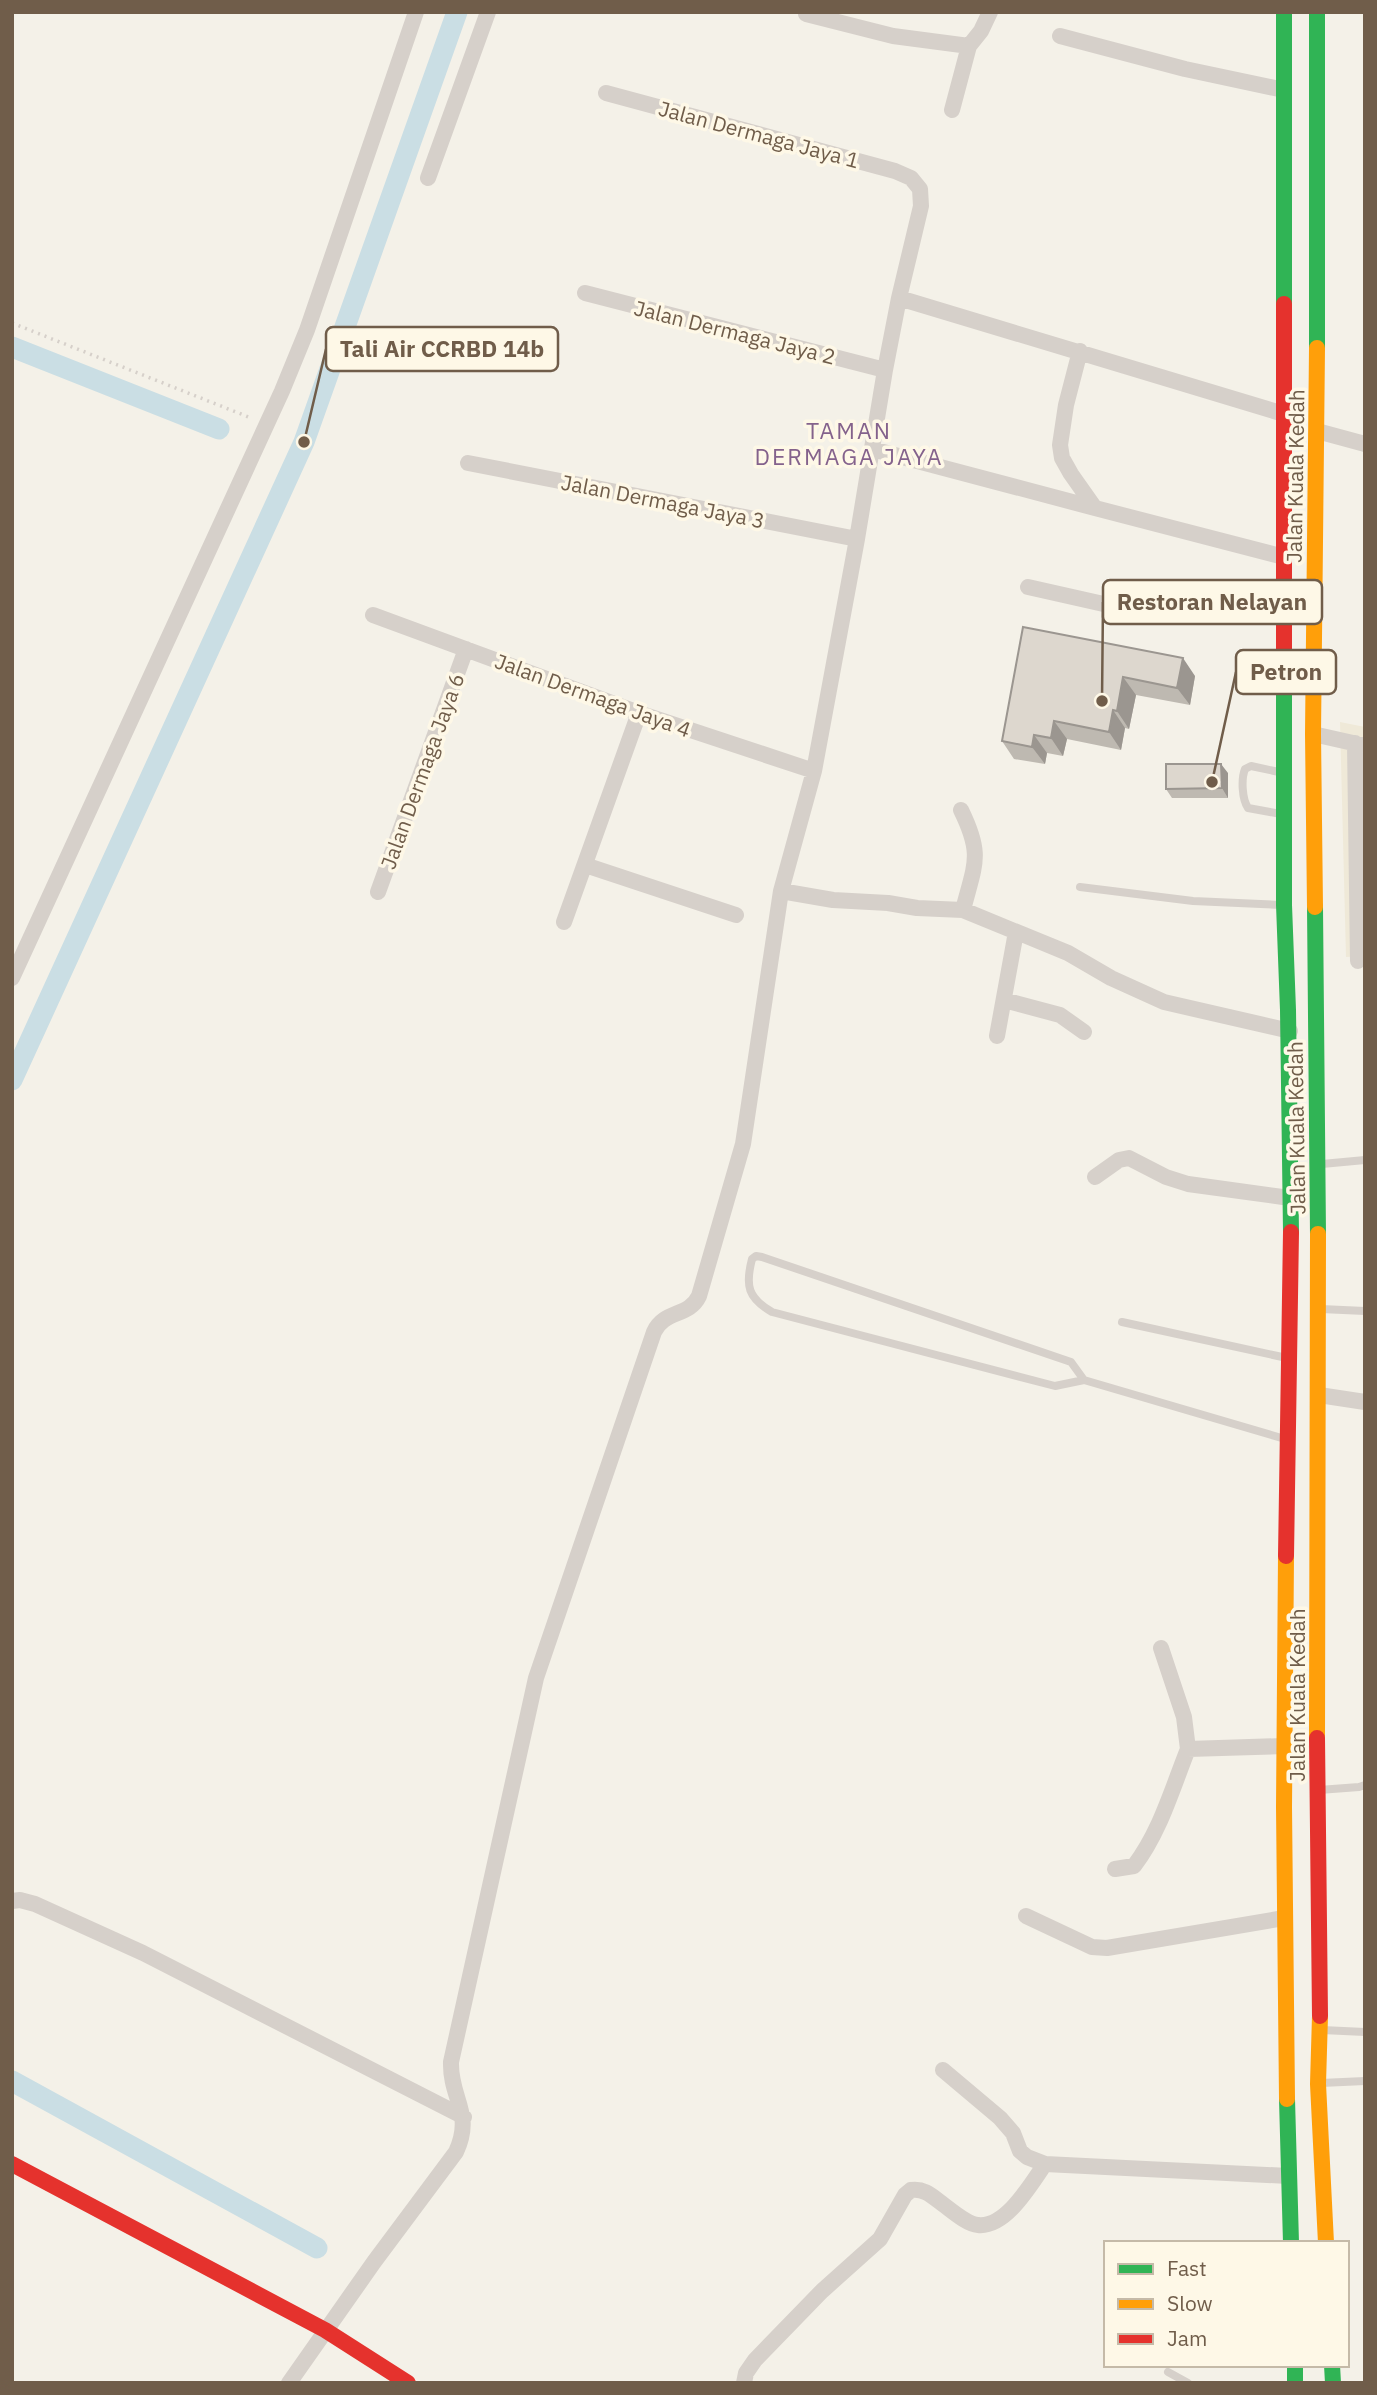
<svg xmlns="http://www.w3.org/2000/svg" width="1377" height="2395" font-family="'IBM Plex Sans',sans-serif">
	<rect width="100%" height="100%" fill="#f4f1e8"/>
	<!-- residential -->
	<path fill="#efe9d8" d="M1340 722 1365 727V956L1346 957Z"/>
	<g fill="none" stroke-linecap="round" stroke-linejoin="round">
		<!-- canal -->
		<path stroke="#cadee4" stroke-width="21" d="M12 347 219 429
			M12 1080 304 442 457 12
			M12 2081 317 2248"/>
		<!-- path -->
		<path stroke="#d6d0ca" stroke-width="3.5" stroke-dasharray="2 5" stroke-linecap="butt" d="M12 323 251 418"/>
		<!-- lane -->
		<path stroke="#d6d0ca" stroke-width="8" d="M1279 772 1251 766 1245 769C1241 779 1242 799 1248 808L1281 814
			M1080 887 1193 901 1281 905
			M1322 1164 1365 1160
			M1321 1309 1365 1311
			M1122 1322 1287 1358
			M1084 1380 1071 1362 762 1257 756 1256 752 1259C745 1286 748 1298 772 1312L1055 1386 1084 1380 1285 1439
			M1319 1790 1359 1787 1365 1785
			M1322 2030 1365 2032
			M1321 2083 1365 2081
			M1168 2372 1188 2383"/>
		<!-- street -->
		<path stroke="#d6d0ca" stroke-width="16" d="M806 14 893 36 969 46 981 31 990 12
			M1060 36 1185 69 1284 90
			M952 110 969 46
			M428 178 488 12
			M585 293 885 370
			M899 298 1284 414
			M1080 351 1066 405 1060 445 1062 458 1071 474 1095 508 1284 557
			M1317 431 1365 444
			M872 449 1095 508
			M468 463 857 539
			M1028 587 1108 605 1284 612
			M373 615 639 713 814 771
			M1313 734 1362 745
			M1355 743 1358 961
			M961 810C983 855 975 863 963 910
			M585 865 736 915
			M781 891 833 900 888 903 917 908 963 910 1068 953 1111 978 1164 1002 1290 1031
			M378 892 466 649
			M564 922 639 713
			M12 978 282 391 307 330 416 12
			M1004 1000 1060 1015 1084 1032
			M997 1036 1016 932
			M1095 1177 1119 1160 1129 1158 1166 1177 1188 1184 1290 1198
			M1319 1395 1365 1402
			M1161 1648 1184 1717 1188 1749 1284 1746
			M1115 1869 1134 1866C1160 1832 1172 1789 1188 1749
			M12 1901 20 1900 35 1904 143 1953 464 2117
			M1026 1916 1092 1947 1107 1948 1284 1918
			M943 2070 1000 2118 1013 2133 1020 2151 1027 2157 1045 2164 1288 2176
			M289 2383 374 2262 456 2152C474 2113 450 2099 451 2062L536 1678 654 1332C664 1310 689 1317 699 1296L743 1144 781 891 814 771 857 539 885 370 899 298 921 206 920 189 911 178 895 171 606 93
			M744 2383 746 2373 755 2360 822 2291 880 2239 905 2195 911 2190C923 2188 931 2195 940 2202 950 2209 966 2224 978 2225 1006 2228 1031 2184 1045 2164"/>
		<!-- fast -->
		<path stroke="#30b455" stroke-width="16" d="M1284 12V304
			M1317 12V348
			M1284 677V905L1288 1010 1291 1232
			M1315 907 1318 1234
			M1287 2099 1291 2243
			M1295 2365V2383
			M1332 2365 1333 2383"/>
		<!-- slow -->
		<path stroke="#ff9f0a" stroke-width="16" d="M1315 907 1313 734 1317 348
			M1286 1556 1284 1807 1287 2099
			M1317 1738 1318 1234
			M1320 2016 1318 2084 1326 2243"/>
		<!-- jam -->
		<path stroke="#e5322d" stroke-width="16" d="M1284 304V677
			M1286 1556 1291 1232
			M1317 1738 1320 2016
			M12 2164 325 2330 408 2383"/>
	</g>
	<!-- wall -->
	<path fill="#beb9b1" d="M1023 627 1195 676 1190 705 1136 695 1129 729 1125 728 1121 750 1067 739 1063 756 1047 753 1045 764 1014 759 1002 741Z
		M1228 773V798H1172L1166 789Z"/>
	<!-- shaded-wall -->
	<path fill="#9b9690" d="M1183 658 1195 676 1190 705 1177 688Z
		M1123 677 1136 695 1129 729 1117 711Z
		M1113 710 1125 728 1121 750 1109 732Z
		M1054 721 1067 739 1063 756 1051 738Z
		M1034 735 1047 753 1045 764 1032 747Z
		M1221 764 1228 773V798L1222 788Z"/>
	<!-- building -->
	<path fill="#ddd7ce" stroke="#9b9690" stroke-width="2" d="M1023 627 1183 658 1177 688 1123 677 1117 711 1113 710 1109 732 1054 721 1051 738 1034 735 1032 747 1002 741Z
		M1166 764H1221L1222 788 1166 789Z"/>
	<g text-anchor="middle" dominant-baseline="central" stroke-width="7" stroke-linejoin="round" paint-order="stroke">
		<!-- street labels -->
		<g font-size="21" fill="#705d4a" stroke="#fef8e7">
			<text transform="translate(759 134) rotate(15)">Jalan Dermaga Jaya 1</text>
			<text transform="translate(735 332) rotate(14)">Jalan Dermaga Jaya 2</text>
			<text transform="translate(1295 476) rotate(-89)">Jalan Kuala Kedah</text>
			<text transform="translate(663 501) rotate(11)">Jalan Dermaga Jaya 3</text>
			<text transform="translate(593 695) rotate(20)">Jalan Dermaga Jaya 4</text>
			<text transform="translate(422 771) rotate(-70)">Jalan Dermaga Jaya 6</text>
			<text transform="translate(1296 1128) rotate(-91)">Jalan Kuala Kedah</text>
			<text transform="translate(1297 1695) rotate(-90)">Jalan Kuala Kedah</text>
		</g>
		<!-- neighbourhood labels -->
		<g font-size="23" letter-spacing="2" fill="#84628c" stroke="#fef8e7">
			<text x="849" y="430">TAMAN<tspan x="849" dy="26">DERMAGA JAYA</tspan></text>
		</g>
	</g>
	<!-- callouts -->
	<path fill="none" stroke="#705d4a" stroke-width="2.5" d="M304 442L326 349M1102 701L1103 602M1212 782L1236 672"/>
	<g fill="#705d4a" stroke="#fef8e7" stroke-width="2.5">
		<circle cx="304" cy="442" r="7"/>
		<circle cx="1102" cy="701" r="7"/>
		<circle cx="1212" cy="782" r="7"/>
	</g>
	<g fill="#fef8e7" stroke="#705d4a" stroke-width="2.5">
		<rect x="326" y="327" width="232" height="44" rx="7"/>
		<rect x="1103" y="580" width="219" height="44" rx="7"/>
		<rect x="1236" y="650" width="100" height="44" rx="7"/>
	</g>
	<g font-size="23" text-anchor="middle" font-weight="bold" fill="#705d4a">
		<text x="442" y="357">Tali Air CCRBD 14b</text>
		<text x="1212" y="610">Restoran Nelayan</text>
		<text x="1286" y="680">Petron</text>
	</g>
	<!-- border -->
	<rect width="1377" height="2395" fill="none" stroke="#705d4a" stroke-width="28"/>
	<!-- legend -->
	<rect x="1104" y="2241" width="245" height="126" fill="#fef8e7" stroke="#c5baa8" stroke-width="2"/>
	<rect x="1118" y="2264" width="35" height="10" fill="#30b455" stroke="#c5baa8" stroke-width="2"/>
	<text x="1167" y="2276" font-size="21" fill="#705d4a">Fast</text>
	<rect x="1118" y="2299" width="35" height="10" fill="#ff9f0a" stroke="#c5baa8" stroke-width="2"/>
	<text x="1167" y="2311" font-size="21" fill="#705d4a">Slow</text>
	<rect x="1118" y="2334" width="35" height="10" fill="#e5322d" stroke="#c5baa8" stroke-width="2"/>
	<text x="1167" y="2346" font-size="21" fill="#705d4a">Jam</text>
</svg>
